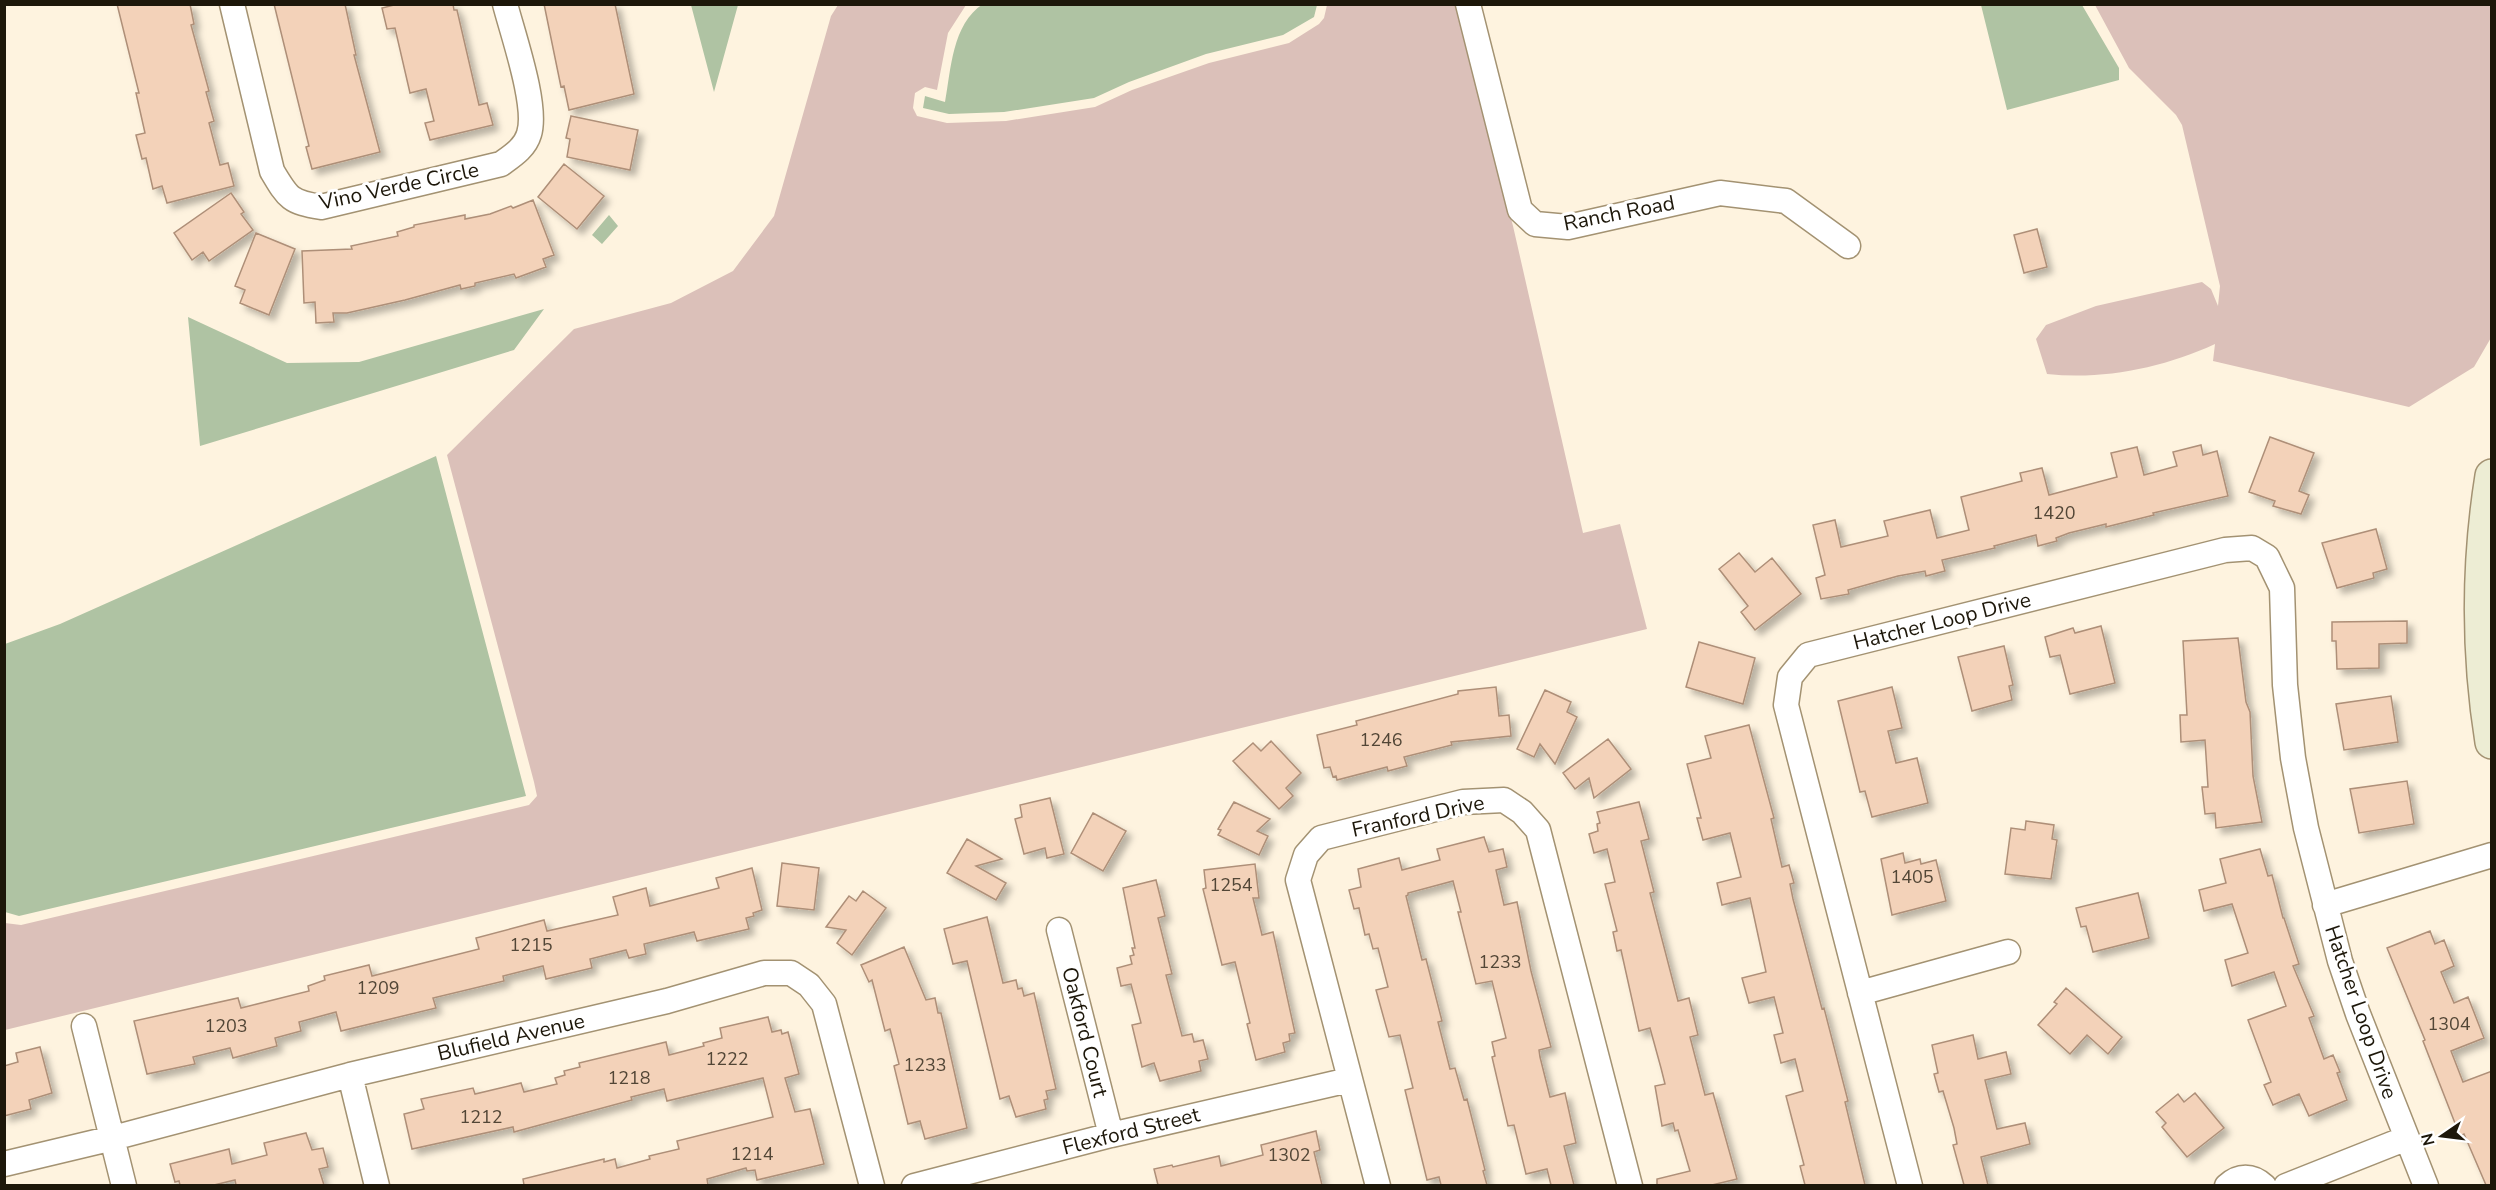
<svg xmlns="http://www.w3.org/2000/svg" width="2496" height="1190" font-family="'Nunito Sans',sans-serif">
	<defs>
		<filter id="shadow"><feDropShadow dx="5.5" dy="5.5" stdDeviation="3" flood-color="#0004"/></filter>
	</defs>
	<rect width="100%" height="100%" fill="#fef3df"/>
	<!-- green -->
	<path fill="#dbc0b9" d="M838 5H966L948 33 937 90 925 87 915 93 913 108 917 116 947 123 1006 121 1095 107 1132 90 1209 63 1289 43 1319 24 1324 18 1327 5H1455L1513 226 1583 533 1620 524 1647 629 5 1030V923L21 925 529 805 537 796 534 782 447 455 574 329 671 303 733 271 774 216 831 16Z
		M2095 5H2491L2492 336 2474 367 2409 407 2213 361 2215 344C2163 368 2104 380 2047 374L2036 339 2046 325 2096 306 2202 282 2211 289 2218 306 2220 286 2182 125 2176 115 2129 68Z"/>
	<!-- water -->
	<path fill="#afc3a3" d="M983 4H1317V5L1314 17 1283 35 1206 54 1129 82 1094 98 1004 112 949 114 923 108 925 96 945 102C951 70 952 24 983 4Z
		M691 5H738L714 92Z
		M1981 5H2082L2119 68V80L2007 110Z
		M609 215 618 226 602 244 592 235Z
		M544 309 514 350 200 446 188 317 287 363 359 362Z
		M436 456 526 796 19 916 5 912V644L60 624Z"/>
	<!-- building -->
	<path fill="#f3d2b9" stroke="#ae8f78" stroke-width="1.5" filter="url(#shadow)" d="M117 4H190L194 24 191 25 209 91 206 92 214 121 209 123 220 165 228 163 234 186 167 203 162 186 153 189 146 158 142 159 136 135 145 133 136 93H139Z
		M274 4H345L356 55H354L380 152 312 169 306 147 309 146Z
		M398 4H453L454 10H457L479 105 487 103 493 125 430 140 425 123 434 121 426 89 410 93 395 28 387 29 382 8Z
		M544 4H615L634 94 569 110 564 86 561 87Z
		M571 116 638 130 630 170 567 157 570 139 566 138Z
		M564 164 604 196 577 229 538 197Z
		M231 193 244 212 241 214 253 230 209 261 203 252 192 260 174 233Z
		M533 200 554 255 543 259 546 267 516 278 514 274 475 283V286L461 289 460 285 405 300 347 313H333L334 322 316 323 315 302 304 303 302 251 352 249 351 246 398 236 397 232 414 227V225L465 215V219L490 214 511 206 513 208Z
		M2037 229 2047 267 2024 273 2014 235Z
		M256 233 295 249 269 315 240 303 245 290 235 286Z
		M2270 437 2314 453 2299 491 2309 495 2301 514 2273 506 2275 501 2249 492Z
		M2201 445 2203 455 2217 451 2228 496 2153 513 2154 515 2106 527V524L2069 533 2056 538 2057 541 2038 546 2036 535 1994 546 1995 548 1942 560 1945 571 1926 576 1925 571 1898 576 1848 590 1849 594 1821 599 1816 578 1825 575 1813 525 1835 520 1841 547 1888 536 1884 521 1930 510 1937 538 1969 530 1961 497 2022 481 2020 473 2042 468 2049 495 2117 477 2111 453 2137 447 2144 475 2177 466 2173 452Z
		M2376 529 2387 569 2373 573 2374 578 2337 588 2322 543Z
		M1739 553 1755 572 1772 558 1801 594 1755 630 1741 612 1748 606 1719 569Z
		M2407 621V643L2379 644V668L2337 669 2336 641H2332V622Z
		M2101 626 2115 683 2070 694 2060 655 2050 657 2045 637 2073 628 2075 633Z
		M2238 638 2246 702 2250 712 2253 776 2262 822 2216 828 2215 813 2205 814 2202 787H2208L2205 740 2181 742 2180 715H2187L2183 641Z
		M1699 642 1755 658 1743 704 1686 687Z
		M2004 646 2013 685 2009 686 2012 700 1972 711 1958 657Z
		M1496 687 1499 716 1509 715 1511 736 1451 742 1452 745 1404 757 1407 766 1388 771 1387 767 1337 780 1336 776 1333 777 1330 767 1324 768 1317 735 1357 725 1356 721 1458 694V691Z
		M1892 687 1902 728 1888 731 1896 763 1917 758 1928 803 1872 817 1865 791 1860 792 1838 701Z
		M1545 690 1571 702 1567 712 1577 717 1555 764 1540 744 1534 757 1517 749Z
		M2391 696 2398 742 2344 750 2336 704Z
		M1749 725 1774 818 1771 819 1782 867 1789 865 1794 883 1790 884 1793 899 1822 1009 1824 1008 1848 1101 1845 1102 1865 1185H1805L1800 1166 1804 1165 1786 1096 1803 1091 1795 1059 1781 1063 1774 1035 1783 1033 1774 997 1749 1003 1742 978 1766 972 1750 898 1722 905 1717 883 1741 877 1730 833 1703 840 1697 818H1701L1687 764 1711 758 1705 736Z
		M1608 739 1631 769 1594 798 1589 778 1575 789 1563 773Z
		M1271 741 1301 773 1286 788 1293 796 1279 809 1233 761 1253 743 1261 751Z
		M2407 781 2414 824 2359 833 2350 789Z
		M1050 798 1064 854 1047 858 1045 848 1024 854 1015 819 1022 817 1020 805Z
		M1234 802 1270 819 1257 831 1268 836 1259 855 1218 835 1221 830 1218 829Z
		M1639 802 1649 839 1641 841 1654 892 1650 893 1678 1001 1689 998 1698 1035 1690 1037 1705 1095 1713 1093 1737 1179 1712 1185H1657V1179L1690 1171 1678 1130 1675 1131 1673 1123 1662 1126 1655 1086 1665 1084 1661 1068 1650 1028 1639 1031 1621 950 1617 951 1613 932 1617 931 1605 884 1615 882 1607 849 1594 853 1589 834 1598 831 1597 824 1600 823 1597 812Z
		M1093 813 1126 831 1103 871 1071 853Z
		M2026 821 2054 825 2052 839 2057 840 2051 879 2005 874 2011 828 2025 830Z
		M1484 837 1489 852 1503 849 1507 867 1496 870 1504 905 1517 902 1531 971 1551 1047 1539 1050 1540 1057 1550 1097 1565 1093 1576 1143 1564 1146 1574 1185H1551L1547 1169 1526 1174 1514 1125 1508 1126 1492 1057 1495 1056 1492 1042 1506 1038 1492 981 1476 984 1458 912H1461L1453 881 1408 893V895L1406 896 1422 960 1426 959 1442 1021 1438 1022 1450 1069 1455 1068 1464 1100 1467 1099 1485 1170 1483 1171 1487 1185H1441L1439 1177 1427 1180 1405 1090 1413 1088 1400 1035 1389 1037 1376 990 1388 987 1378 948 1373 949 1369 934 1365 935 1359 908 1354 909 1349 890 1361 887 1358 869 1399 858 1402 870 1440 860 1437 849Z
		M967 839 1002 859 976 866 1006 883 996 900 947 873Z
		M2260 849 2268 876 2272 875 2283 918H2284L2299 964 2293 966 2314 1016 2309 1018 2324 1059 2333 1055 2340 1072 2337 1073 2347 1100 2309 1116 2299 1094 2273 1105 2264 1085 2271 1082 2248 1020 2286 1006 2274 972 2232 986 2225 960 2248 953 2232 904 2204 911 2199 890 2226 883 2220 859Z
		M1903 853 1905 863 1920 859 1921 864 1936 860 1946 901 1892 915 1881 859Z
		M782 863 819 868 814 910 777 906Z
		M1255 864 1259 898H1253L1262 935 1273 932 1295 1033 1289 1034 1290 1041 1283 1043 1285 1052 1256 1060 1247 1024 1250 1023 1235 962 1222 965 1203 889 1206 888 1204 870Z
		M752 868 762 910 753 913 754 916 746 918 749 929 697 941 694 932 644 944 646 954 629 958 626 950 590 959 592 968 546 979 543 966 503 976 504 981 433 998 436 1008 341 1031 336 1012 299 1022 301 1031 275 1038 277 1046 233 1058 230 1048 193 1057 195 1064 147 1074 134 1021 238 998 241 1008 309 991 308 986 325 980 324 976 369 965 372 976 479 949 476 938 544 920 547 931 618 915 613 897 646 888 650 906 719 888 716 878Z
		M1156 880 1165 916 1158 918 1172 974 1166 975 1182 1036 1192 1034 1194 1042 1203 1040 1208 1059 1199 1061 1201 1071 1160 1081 1154 1063 1142 1067 1132 1025 1141 1023 1131 984 1121 986 1117 968 1132 964 1130 956 1134 955 1132 948H1135L1123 888Z
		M863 891 886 908 852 955 837 943 846 930 826 927 849 896 856 901Z
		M2138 893 2149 938 2093 952 2086 926 2081 927 2076 908Z
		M987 917 1003 983 1016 980 1018 989 1022 988 1024 996 1034 993 1056 1089 1046 1091 1048 1099 1044 1100 1046 1109 1016 1117 1009 1096 1000 1099 967 961 953 964 944 929Z
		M2430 931 2435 944 2444 940 2454 966 2441 972 2454 1003 2468 997 2484 1038 2451 1051 2463 1082 2492 1071V1185H2486L2464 1134 2460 1136 2423 1041 2425 1040 2387 948Z
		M904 947 926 1000 935 998 938 1013H941L967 1128 925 1139 920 1121 908 1124 894 1066 899 1064 890 1029 885 1031 872 980 869 982 861 965Z
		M2066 988 2122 1037 2108 1054 2087 1035 2070 1054 2038 1025 2057 1004 2054 1002Z
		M768 1017 772 1032 781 1030 782 1034 788 1032 799 1074 785 1078 795 1112 810 1109 824 1164 757 1180 755 1170 747 1171 746 1168 707 1179 708 1185H524L523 1179 604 1159V1162L615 1159 617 1168 650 1159 649 1156 679 1149 677 1141 773 1117 763 1078 667 1101 664 1089 631 1097 632 1100 514 1132 513 1127 412 1149 404 1114 424 1109 421 1099 473 1088 475 1094 521 1083 524 1092 557 1084 555 1078 565 1075 564 1071 580 1067 579 1063 666 1042 669 1055 704 1046 703 1043 722 1038 720 1028Z
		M1973 1035 1978 1059 2006 1052 2011 1074 1985 1080 1997 1129 2025 1123 2030 1144 1981 1157 1988 1185H1964L1953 1145 1957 1144 1954 1128 1943 1091 1939 1092 1934 1074 1938 1073 1932 1045Z
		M40 1047 52 1093 29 1100 31 1109 4 1116V1066L18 1062 16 1053Z
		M2195 1093 2224 1128 2187 1157 2162 1127 2166 1123 2156 1112 2178 1094 2184 1102Z
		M1316 1131 1320 1150 1314 1152 1322 1185H1158L1154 1169 1172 1165 1173 1167 1219 1156 1221 1166 1263 1155 1261 1145Z
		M306 1133 312 1150 323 1148 328 1167 319 1169 324 1185H236L235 1180 214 1185H180L179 1181 175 1182 170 1164 229 1149 232 1164 267 1155 264 1143Z"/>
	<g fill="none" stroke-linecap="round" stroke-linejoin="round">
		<!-- street casing -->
		<g stroke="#a39272" stroke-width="27">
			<path id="street" d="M232 4 272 171C288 198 290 202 321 207L501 164C512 156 525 148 529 134 538 106 513 35 505 4
				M1468 4 1520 210 1535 224 1568 227 1720 193 1786 201 1848 246
				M2325 905 2492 855
				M1059 930 1111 1135
				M1860 993 2008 952
				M84 1026 124 1186
				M350 1075 377 1186
				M4 1164 113 1138 350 1075 667 1001 764 973H791L809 985 824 1004 872 1186
				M914 1186 1111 1135 1349 1080
				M1378 1186 1298 880 1306 855 1321 838 1463 802 1504 800 1522 812 1538 830 1630 1186
				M1910 1186 1786 705 1790 677 1808 655 2225 550 2252 548 2267 557 2282 588 2285 685 2293 758 2306 828 2340 961 2358 1014 2426 1186
				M2227 1186C2239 1175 2252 1175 2264 1186
				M2286 1186 2407 1138"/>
		</g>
		<!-- secondary casing -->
		<g stroke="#a39272" stroke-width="36">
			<path id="secondary" d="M2492 476C2478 564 2478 654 2492 742"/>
		</g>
		<!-- street -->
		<use href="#street" stroke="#fff" stroke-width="24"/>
		<!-- secondary -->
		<use href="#secondary" stroke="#ededd4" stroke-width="33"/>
	</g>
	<g text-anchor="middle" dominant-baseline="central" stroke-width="6" stroke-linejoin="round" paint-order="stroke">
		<!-- number labels -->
		<g font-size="18" fill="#524636">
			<text x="2054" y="513">1420</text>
			<text x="1381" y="740">1246</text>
			<text x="1912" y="877">1405</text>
			<text x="1231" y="885">1254</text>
			<text x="531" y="945">1215</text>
			<text x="1500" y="962">1233</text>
			<text x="378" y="988">1209</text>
			<text x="2449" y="1024">1304</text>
			<text x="226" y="1026">1203</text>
			<text x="727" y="1059">1222</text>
			<text x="925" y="1065">1233</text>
			<text x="629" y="1078">1218</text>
			<text x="481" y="1117">1212</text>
			<text x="752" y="1154">1214</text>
			<text x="1289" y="1155">1302</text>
		</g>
		<!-- street labels -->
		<g font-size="21" fill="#1d170a" stroke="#fff">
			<text transform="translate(399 186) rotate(-12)">Vino Verde Circle</text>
			<text transform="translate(1619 213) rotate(-11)">Ranch Road</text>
			<text transform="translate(1942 621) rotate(-14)">Hatcher Loop Drive</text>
			<text transform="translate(1418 816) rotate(-12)">Franford Drive</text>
			<text transform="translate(2361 1012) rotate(71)">Hatcher Loop Drive</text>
			<text transform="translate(1085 1032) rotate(76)">Oakford Court</text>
			<text transform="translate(511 1037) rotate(-13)">Blufield Avenue</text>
			<text transform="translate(1131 1131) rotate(-14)">Flexford Street</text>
		</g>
	</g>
	<!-- border -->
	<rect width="2496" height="1190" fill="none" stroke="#1d170a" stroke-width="12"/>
	<!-- north arrow -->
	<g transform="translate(2442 1136) rotate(256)" stroke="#ffffff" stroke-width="4.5" paint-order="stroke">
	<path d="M0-4.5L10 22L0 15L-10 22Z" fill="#1d170a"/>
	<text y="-9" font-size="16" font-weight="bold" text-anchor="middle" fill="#1d170a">N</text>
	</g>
</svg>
